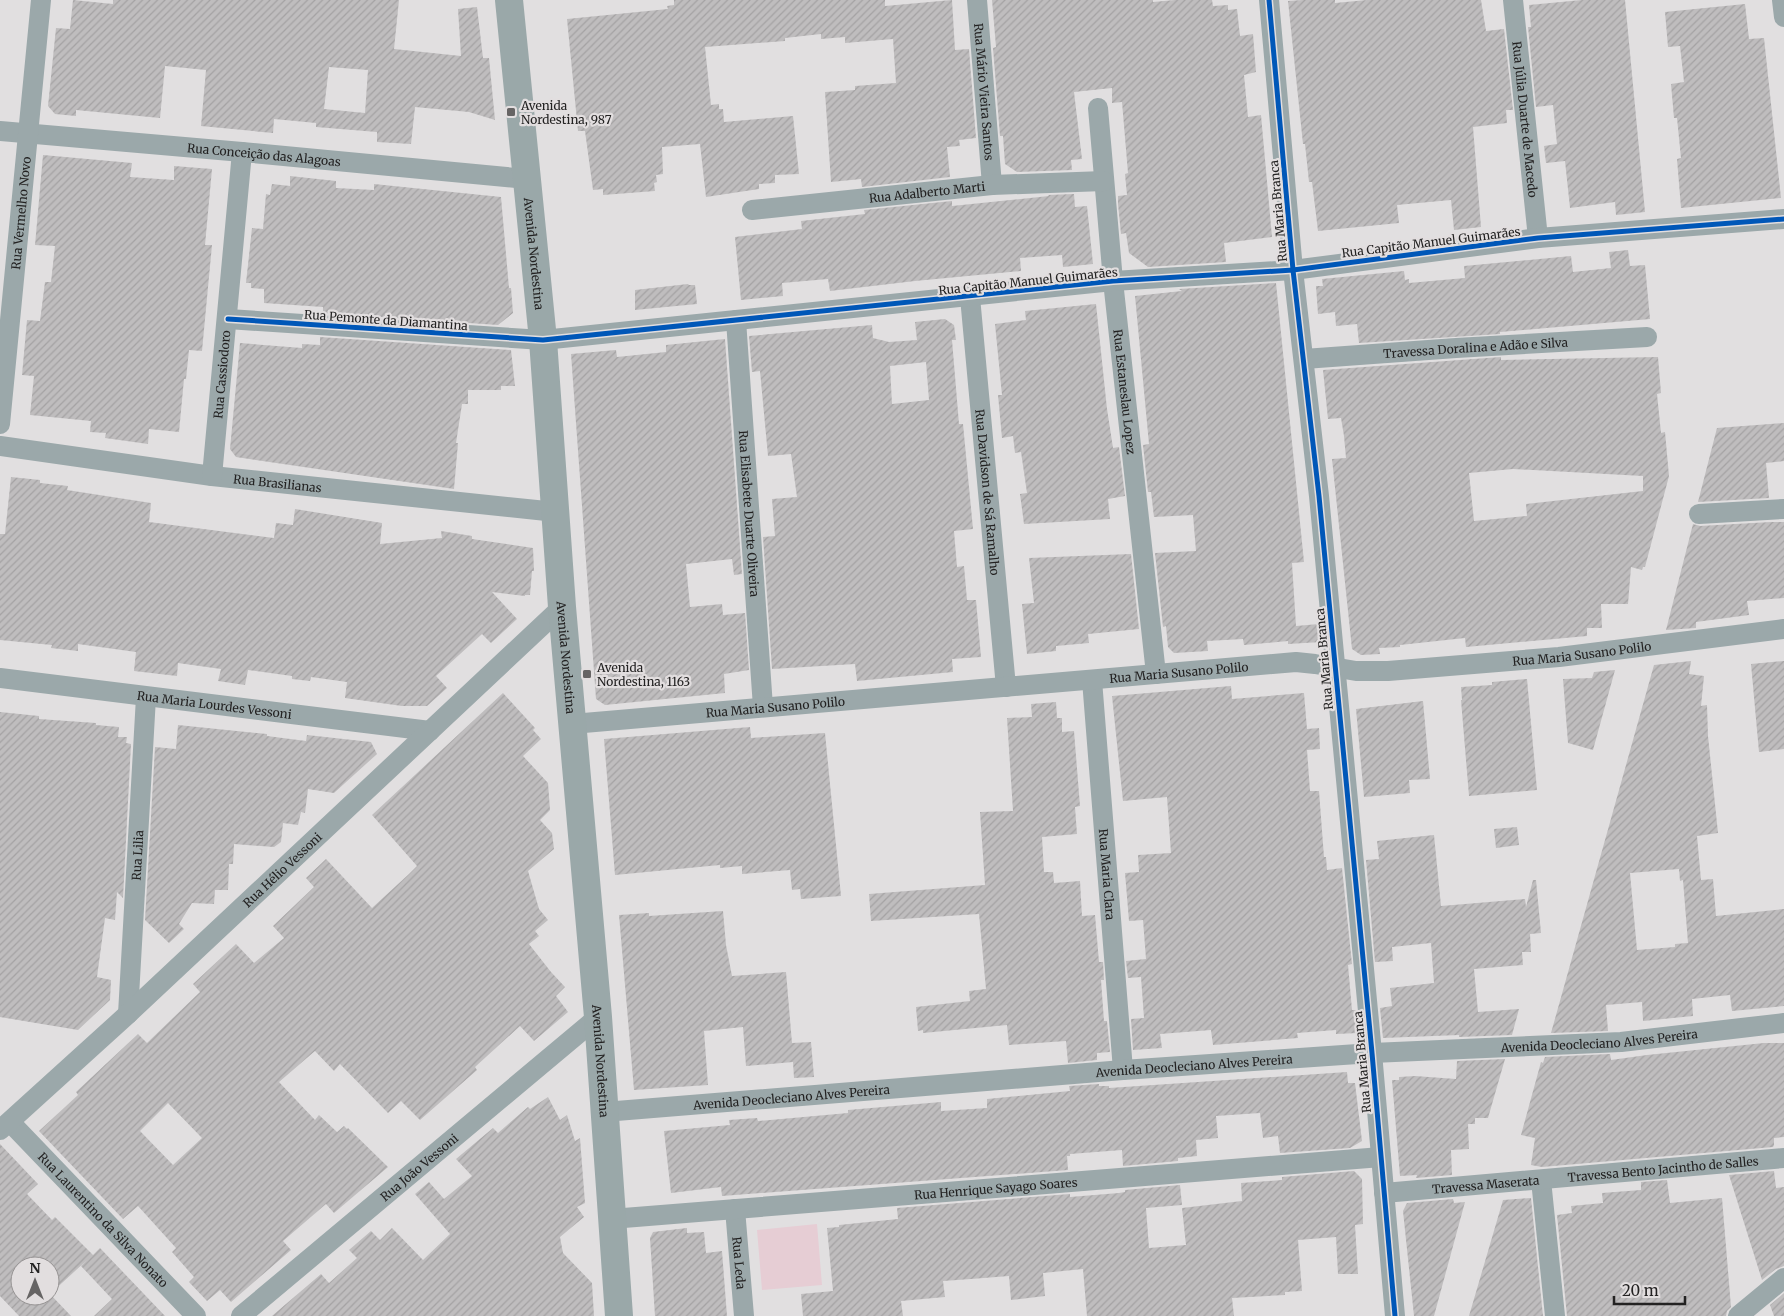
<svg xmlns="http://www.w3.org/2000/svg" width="1784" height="1316" font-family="Merriweather,serif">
	<defs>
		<pattern id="building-hatch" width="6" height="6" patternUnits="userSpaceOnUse" patternTransform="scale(1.25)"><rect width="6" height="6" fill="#bfbdbe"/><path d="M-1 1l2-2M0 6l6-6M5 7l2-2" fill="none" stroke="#a4a2a3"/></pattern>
	</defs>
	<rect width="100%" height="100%" fill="#e1dfe0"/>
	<!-- park -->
	<path fill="#e6cdd4" d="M817 1224 822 1285 762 1290 757 1230Z"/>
	<!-- building -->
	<path fill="url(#building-hatch)" fill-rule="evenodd" d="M73 0 113 4V0H399L394 49 461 56 458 9 477 7 483 58H489L495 120 469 112 415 107 411 144 377 142V132L316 127V123L274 119 273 133 201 126 206 70 165 66 160 118 76 110V116L55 114 48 106 56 28 70 29ZM329 67 368 70 365 113 324 109Z
		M674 0H885V6L952 0 955 50 969 49 976 138 959 140 960 146 947 147 950 177 862 187 861 179 831 182 825 92 855 90V86L896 83 893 39 845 43V37L821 39V34L785 38V41L705 47 711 105 719 104V109H723L724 122 793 116 799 174 775 175V183L759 184V189L706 197 700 144 662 147 663 174 656 175 657 182 654 183 655 191 603 195V189L593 190 585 131H578L567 19 668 9 667 6 674 5Z
		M992 0H1153V2L1175 0H1212L1213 6 1228 5V10L1237 9 1240 36 1253 34 1256 72 1244 75 1248 117 1261 115 1272 237 1224 243 1226 262 1148 267 1129 253 1126 233 1121 234 1118 204V196L1127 195 1125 174 1128 173 1122 102 1112 103V88L1074 92 1082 159 1071 160 1072 170 1017 172 1005 164 1003 136H1000L993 48 996 47Z
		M1303 0H1335V3L1367 0H1481L1486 31 1504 29 1513 110H1506L1507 123 1473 127 1481 227 1454 230 1451 200 1397 205 1399 223 1318 231 1312 182H1309L1305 144H1303L1288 1Z
		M1582 0H1625L1645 212 1616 215 1615 202 1570 208 1565 161 1546 163 1544 146 1557 144 1553 105 1536 107 1528 27H1531L1529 5Z
		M1745 4 1749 39 1764 38 1781 198 1681 208 1677 159 1681 158 1677 118H1674L1671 84 1684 82 1680 46 1668 47 1665 12Z
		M43 155 132 163 130 177 174 180V166L212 169 205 245H212L202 351 189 350 186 379H184L179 432 149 429 148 444 105 438 106 433 90 432 91 421 30 415 34 376 22 375 27 320 40 321 45 282H51L55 246 35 245Z
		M290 176 336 181V188L374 190V184L501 197 509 288H511L513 313 498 325 323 313V307L264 303V289L251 288V283H246L252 228 263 229 266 194 270 195 272 184 290 186Z
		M1074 194 1075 207 1087 206 1093 264 1063 267 1062 255 1020 258 1021 271 915 281 830 291 828 279 782 283 783 296 741 300 735 237 802 229 801 221 865 214 864 210 952 201V206L1049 196 1048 195Z
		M1628 250 1630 266 1645 265 1650 319 1500 332V334L1359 343 1357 324 1336 326 1335 312 1318 314 1316 286H1323L1322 279 1404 271 1405 280 1409 279V283L1465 278 1464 266 1571 256 1573 272 1611 268 1609 252Z
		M1276 283 1304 562 1292 563 1296 626 1319 624 1321 642 1288 644V641L1244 645 1243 639 1207 641 1208 651 1174 653 1168 647 1166 626 1163 627 1155 553 1196 551 1193 515 1154 517 1151 492H1148L1143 445 1149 444 1135 296 1182 291 1179 289Z
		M688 284 689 285H695L697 304 635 310V290Z
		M1096 304 1107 409 1113 448 1119 447 1125 496 1108 499 1110 519 1024 524 1020 494 1027 493 1021 452 1015 453 1013 436 1002 438 998 395H1002L995 324 1026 320 1025 311Z
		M945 319 954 325 956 340H952L959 424H963L973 529 954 531 957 567 964 566 967 600H976L981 657 952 659 953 672 857 681 855 664 772 669 763 537 775 536 772 499 797 497 791 454 768 456 760 371 752 372 749 336 872 325 873 338 889 342 917 340 915 322ZM926 362 929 400 892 404 890 366Z
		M320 337 511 350 515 386H501V390H468V404H462L456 443H458L454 489 236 457 230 449 240 343 302 348V344L320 345Z
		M725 339 742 574 734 575 732 559 686 564 690 607 722 604 723 615 745 613 749 670 724 674 725 693 605 705 596 699 571 354 616 350 617 357 666 352V345Z
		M1501 357V360L1658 357 1661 393 1657 394 1661 433 1665 432 1669 476 1645 567H1643L1642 570 1631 567 1628 604H1601L1602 628H1587V636L1466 647 1465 638 1400 645V647L1379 648 1380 654 1361 655 1352 649 1332 459 1346 458 1344 436 1341 418 1328 419 1323 370ZM1513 469 1643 476V491L1526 504 1527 516 1474 521 1469 473Z
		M1784 423V461L1766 463 1769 498 1698 502 1717 428Z
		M11 477 40 480V483L68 486 67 490 151 503 149 522 274 538 276 523 293 525 295 509 382 523 380 544 442 538 441 531 472 536V539L533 548 534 571H532L530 595H525V596L492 592 517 619 491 643 482 634 436 676 447 688 427 706H402L345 698 347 682 311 677 310 681 292 679V676L248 670 245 685 218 681 221 669 178 663 177 676 134 671 136 652 78 644V651L51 648 52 645 0 640V534H5Z
		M1771 522H1784V598L1747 601 1749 615 1696 622V628L1666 630 1693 524 1700 526Z
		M1131 554 1139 629 1088 634 1089 643 1056 646V651L1027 654 1022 604 1034 603 1029 558Z
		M1691 661 1689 674 1704 676 1701 706 1707 705 1708 736 1718 833 1697 836 1701 880 1713 879 1716 916 1784 909V1006L1732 1011 1730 995 1692 999 1693 1016 1643 1021 1642 1002 1606 1005 1608 1031 1551 1033 1654 665ZM1679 869 1680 881 1683 880 1688 943 1675 944V947L1637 950 1630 873Z
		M1784 661V749L1759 752 1751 664Z
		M1615 670 1593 750 1568 743 1563 679 1592 678 1594 672Z
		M1527 679 1537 790 1469 796 1461 700H1462L1461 687 1492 685V682Z
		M1231 686 1232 699 1304 693 1307 729 1319 728 1320 749 1307 750 1310 791H1319L1324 857H1326L1327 870 1342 868 1352 964 1348 965 1352 1010H1356L1358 1033 1336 1034V1030L1297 1033 1298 1038 1213 1045 1211 1030 1160 1034 1162 1048 1133 1050 1131 1019 1144 1018 1141 977 1128 978 1126 961 1146 959 1143 920 1129 921 1125 873 1139 872 1138 855 1171 853 1167 797 1123 801 1112 696Z
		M503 693 535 728 533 730 541 739 523 756 548 783 550 810 540 820 552 833 554 849 528 871 539 909 548 920 535 931 539 936 529 944 551 972 565 987 556 996 568 1012 534 1041 520 1026 475 1067 477 1070 420 1120 401 1101 388 1113 340 1064 334 1071 315 1051 279 1082 315 1120 319 1115 337 1132 344 1126 347 1129 348 1128 388 1167 334 1213 326 1204 283 1241 291 1250 231 1302 220 1290 207 1301 189 1282 194 1277 172 1252 176 1248 138 1206 123 1219 39 1131 78 1095 76 1092 138 1034 147 1043 200 992 193 984 236 944 254 963 284 938 273 926 314 887 306 878 326 859 372 908 409 874 417 866 372 815ZM168 1103 202 1138 173 1165 140 1131Z
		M1423 701 1430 779 1409 780 1410 793 1364 797 1356 709Z
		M1056 702 1057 718H1062V732L1074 731 1080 806 1075 807 1077 834 1042 837 1044 872H1053L1054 883 1080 881 1082 916 1095 915 1099 962H1103L1104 980H1101L1104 1021H1107L1110 1052 1097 1053V1060L1068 1063 1066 1041 1009 1045 1007 1025 923 1033V1030L918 1031 916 1007 970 1001 969 991 986 989 979 914 871 921 869 894 985 885 980 812 1013 811 1007 718 1032 717 1031 704Z
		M0 712 39 716V719L96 723V725L119 727 118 737H127L126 743 131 744 123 898 117 892 115 920 105 918 97 977 111 980 110 1000 78 1030 0 1017Z
		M178 725 267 734V736L306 741 307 735 371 742 377 754 334 793 308 789 305 813 301 812 298 825 283 823 281 842 274 847 234 844 233 864H229L228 890H215L214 904 192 903 179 924 184 929 169 943 145 920 155 747 176 749Z
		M750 727 751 738 825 733 841 896 801 899 800 889 792 890 790 870 742 874V866L720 868V865L615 875 604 739Z
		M1517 827 1519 845 1496 848 1494 829Z
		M1434 835 1441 906 1525 899 1526 907 1533 880H1536L1541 933 1530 934 1531 952H1522L1523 965 1474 969 1478 1012 1519 1009 1512 1035 1459 1037V1035L1383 1038 1380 1008 1392 1006 1390 988 1434 983 1431 943 1392 947 1393 961 1375 962 1366 860 1379 859 1377 841Z
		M723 911 726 945 732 976 786 972 792 1043 811 1042 814 1077 794 1078 793 1062 746 1066 743 1027 704 1031 708 1085 634 1090 619 915 649 913V916Z
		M1764 1043H1784V1137L1774 1138V1145L1773 1147 1542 1167 1531 1165 1535 1138 1521 1135 1541 1062 1543 1063 1545 1057 1610 1054 1611 1060 1647 1055Z
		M1505 1059 1488 1118H1475V1124H1468L1469 1149 1451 1150 1452 1175 1416 1178 1417 1175 1400 1176 1392 1080H1399V1077L1415 1076 1456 1079 1457 1061Z
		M1347 1072 1348 1083H1355L1362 1141 1350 1148 1280 1153 1278 1136 1263 1138 1260 1113 1216 1116 1218 1138 1196 1140 1197 1156 1178 1158V1161L1123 1166 1122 1150 1070 1154V1156H1067L1068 1170 722 1196 721 1187 671 1193 664 1131 730 1125 729 1120 757 1118 758 1121 848 1113V1110L941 1102V1111L987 1108V1099L1070 1091 1069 1086 1099 1084V1086H1109V1088Z
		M548 1097 560 1120 567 1115 575 1141 580 1138 585 1203 577 1207 584 1217 560 1237 563 1253 592 1283 594 1316H272L321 1274 329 1283 357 1258 349 1250 371 1231 380 1240 392 1228 423 1260 450 1234 415 1194 429 1182 444 1199 472 1176 456 1159 493 1128 498 1133 528 1107 530 1109Z
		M0 1144 38 1184 27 1194 52 1220 55 1217 93 1255 100 1248 165 1316H94L112 1299 81 1266 87 1260 50 1294V1266H20V1296H50V1294L71 1316H19L0 1296Z
		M1354 1171 1362 1179 1363 1224 1355 1225 1358 1274H1338L1336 1237 1298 1240 1302 1291 1285 1292V1295L1232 1298 1234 1316H1087L1083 1269 1043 1273 1045 1296 1011 1300 1009 1276 971 1279 943 1281 945 1297 901 1301 903 1316H803L801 1294 833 1291 827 1228 839 1227V1225L898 1219 897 1208 1070 1194V1197L1119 1193 1125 1192V1190L1180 1185 1182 1205 1146 1208 1149 1248 1186 1245 1182 1208 1242 1201 1241 1183 1282 1180V1177Z
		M1774 1171 1776 1188 1784 1187V1266L1776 1269 1762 1280 1729 1175Z
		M1667 1180 1670 1203 1722 1198 1731 1307 1727 1311 1726 1316H1567L1557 1215 1572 1213 1571 1206 1603 1203 1602 1193 1641 1190V1182Z
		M1531 1198 1543 1316H1469L1503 1200Z
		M1453 1199 1454 1203 1465 1202 1434 1316H1414L1403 1211 1407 1203Z
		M687 1228V1233L704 1232 706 1253 722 1251 727 1316H655L650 1238 653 1232Z
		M1784 1293V1316H1774L1770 1305Z"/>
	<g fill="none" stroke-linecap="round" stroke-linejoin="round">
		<!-- minor -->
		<g stroke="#9ba8aa" stroke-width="20">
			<path id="s1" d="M977 0 992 185"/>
			<path d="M1269 0 1293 270 1319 496 1372 1053 1395 1316"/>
			<path id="s2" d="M1513 0 1538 238"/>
			<path d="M1782 0 1784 17"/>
			<path id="s3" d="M1098 108 1113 281 1156 674"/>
			<path id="s4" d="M0 131 242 152 527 179"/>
			<path id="s5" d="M752 210 992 185 1104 181"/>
			<path id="s6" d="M970 297 1006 687"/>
			<path d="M228 319 543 340 1113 281 1293 270 1538 238 1784 219"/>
			<path id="s7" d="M736 320 763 707"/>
			<path id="s8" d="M1304 359 1456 348 1647 337"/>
			<path id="s9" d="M0 424 41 0"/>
			<path id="s10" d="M0 446 212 476 556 512"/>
			<path id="s11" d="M212 476 242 152"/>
			<path d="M1699 514 1784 509"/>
			<path id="s12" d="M0 678 430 731"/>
			<path id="s13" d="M1092 680 1123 1070"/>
			<path id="s14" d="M572 724 1296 662 1315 664 1356 671H1388L1559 657 1784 629"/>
			<path id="s15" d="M128 1014 146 697"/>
			<path id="s16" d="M604 1112 1123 1070 1372 1053 1621 1042 1784 1023"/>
			<path id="s17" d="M10 1122 196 1316"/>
			<path id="s18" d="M0 1130 128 1014 562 607"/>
			<path d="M1541 1180 1555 1316"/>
			<path id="s19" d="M1384 1193 1784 1158"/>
			<path id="s20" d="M735 1209 744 1316"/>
			<path id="s21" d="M611 1219 1381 1157"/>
			<path id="s22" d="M241 1316 598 1017"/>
			<path d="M1738 1316 1784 1278"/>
		</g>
		<!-- secondary -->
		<path stroke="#9aa8a9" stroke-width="28" id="s23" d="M509 0 543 340 562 607 598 1017 619 1316"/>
		<!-- cycleway casing -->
		<g stroke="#e2dedf" stroke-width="8">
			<path id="cycleway" d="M1269 0 1293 270 1319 496 1372 1053 1395 1316
				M228 319 543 340 1113 281 1293 270 1538 238 1784 219"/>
		</g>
		<!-- cycleway -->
		<use href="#cycleway" stroke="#0057b8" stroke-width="5"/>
	</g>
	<!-- markers -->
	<g fill="#666464" stroke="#e2dedf" stroke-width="2">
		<rect x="506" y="107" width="10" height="10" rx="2.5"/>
		<rect x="582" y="669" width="10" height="10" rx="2.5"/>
	</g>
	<g text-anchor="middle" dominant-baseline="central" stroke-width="4.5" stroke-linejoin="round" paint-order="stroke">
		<!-- street labels -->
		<g font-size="12" fill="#232222" stroke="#e2dedf">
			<text stroke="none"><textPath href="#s1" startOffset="92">Rua Mário Vieira Santos</textPath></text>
			<text stroke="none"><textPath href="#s2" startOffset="120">Rua Júlia Duarte de Macedo</textPath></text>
			<text stroke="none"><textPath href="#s4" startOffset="265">Rua Conceição das Alagoas</textPath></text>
			<text stroke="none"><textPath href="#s5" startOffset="176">Rua Adalberto Marti</textPath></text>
			<text transform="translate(1278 211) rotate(-95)">Rua Maria Branca</text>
			<text stroke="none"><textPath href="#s9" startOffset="212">Rua Vermelho Novo</textPath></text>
			<text transform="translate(1431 242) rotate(-7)">Rua Capitão Manuel Guimarães</text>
			<text stroke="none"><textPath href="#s23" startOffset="255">Avenida Nordestina</textPath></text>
			<text transform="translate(1028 281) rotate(-6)">Rua Capitão Manuel Guimarães</text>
			<text transform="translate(386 320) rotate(4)">Rua Pemonte da Diamantina</text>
			<text stroke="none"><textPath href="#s8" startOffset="172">Travessa Doralina e Adão e Silva</textPath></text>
			<text stroke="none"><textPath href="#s11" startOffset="102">Rua Cassiodoro</textPath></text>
			<text stroke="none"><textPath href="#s3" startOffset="285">Rua Estaneslau Lopez</textPath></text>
			<text stroke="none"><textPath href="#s10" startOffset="280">Rua Brasilianas</textPath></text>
			<text stroke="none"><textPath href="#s6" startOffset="196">Rua Davidson de Sá Ramalho</textPath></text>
			<text stroke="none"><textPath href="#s7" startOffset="194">Rua Elisabete Duarte Oliveira</textPath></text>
			<text stroke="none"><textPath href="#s14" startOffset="1014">Rua Maria Susano Polilo</textPath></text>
			<text stroke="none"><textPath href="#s23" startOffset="660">Avenida Nordestina</textPath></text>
			<text transform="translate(1324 659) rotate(-95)">Rua Maria Branca</text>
			<text stroke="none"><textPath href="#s14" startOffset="609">Rua Maria Susano Polilo</textPath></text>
			<text stroke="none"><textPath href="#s12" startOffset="216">Rua Maria Lourdes Vessoni</textPath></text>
			<text stroke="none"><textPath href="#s14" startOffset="204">Rua Maria Susano Polilo</textPath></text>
			<text stroke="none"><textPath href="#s15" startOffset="159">Rua Lilia</textPath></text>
			<text stroke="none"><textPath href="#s18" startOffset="384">Rua Hélio Vessoni</textPath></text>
			<text stroke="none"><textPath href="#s13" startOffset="195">Rua Maria Clara</textPath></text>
			<text stroke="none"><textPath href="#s16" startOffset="998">Avenida Deocleciano Alves Pereira</textPath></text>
			<text stroke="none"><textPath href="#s23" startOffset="1065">Avenida Nordestina</textPath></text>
			<text transform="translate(1362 1062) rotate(-95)">Rua Maria Branca</text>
			<text stroke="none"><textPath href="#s16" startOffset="592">Avenida Deocleciano Alves Pereira</textPath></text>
			<text stroke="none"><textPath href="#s16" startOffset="188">Avenida Deocleciano Alves Pereira</textPath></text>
			<text stroke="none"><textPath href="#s22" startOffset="232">Rua João Vessoni</textPath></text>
			<text stroke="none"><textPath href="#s19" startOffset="280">Travessa Bento Jacintho de Salles</textPath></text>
			<text stroke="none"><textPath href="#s19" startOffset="102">Travessa Maserata</textPath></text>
			<text stroke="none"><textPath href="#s21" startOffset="386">Rua Henrique Sayago Soares</textPath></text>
			<text stroke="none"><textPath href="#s17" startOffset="135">Rua Laurentino da Silva Nonato</textPath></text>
			<text stroke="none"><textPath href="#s20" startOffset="54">Rua Leda</textPath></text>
		</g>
		<!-- poi labels -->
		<g font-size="12" fill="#232222" stroke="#e2dedf" text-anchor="start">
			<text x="521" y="105">Avenida<tspan x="521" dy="14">Nordestina, 987</tspan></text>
			<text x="597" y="667">Avenida<tspan x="597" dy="14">Nordestina, 1163</tspan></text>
		</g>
	</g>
	<!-- north arrow -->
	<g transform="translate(35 1281)"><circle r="24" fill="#e2dedf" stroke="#969393"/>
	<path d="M0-4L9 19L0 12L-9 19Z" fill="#666464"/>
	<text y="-8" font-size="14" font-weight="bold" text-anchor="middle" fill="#232222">N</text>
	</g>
	<!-- scale -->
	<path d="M1614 1296v8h71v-8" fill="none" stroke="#232222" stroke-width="2.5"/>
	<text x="1622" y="1296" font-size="15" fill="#232222" stroke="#e2dedf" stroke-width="4" paint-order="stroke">20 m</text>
</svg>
